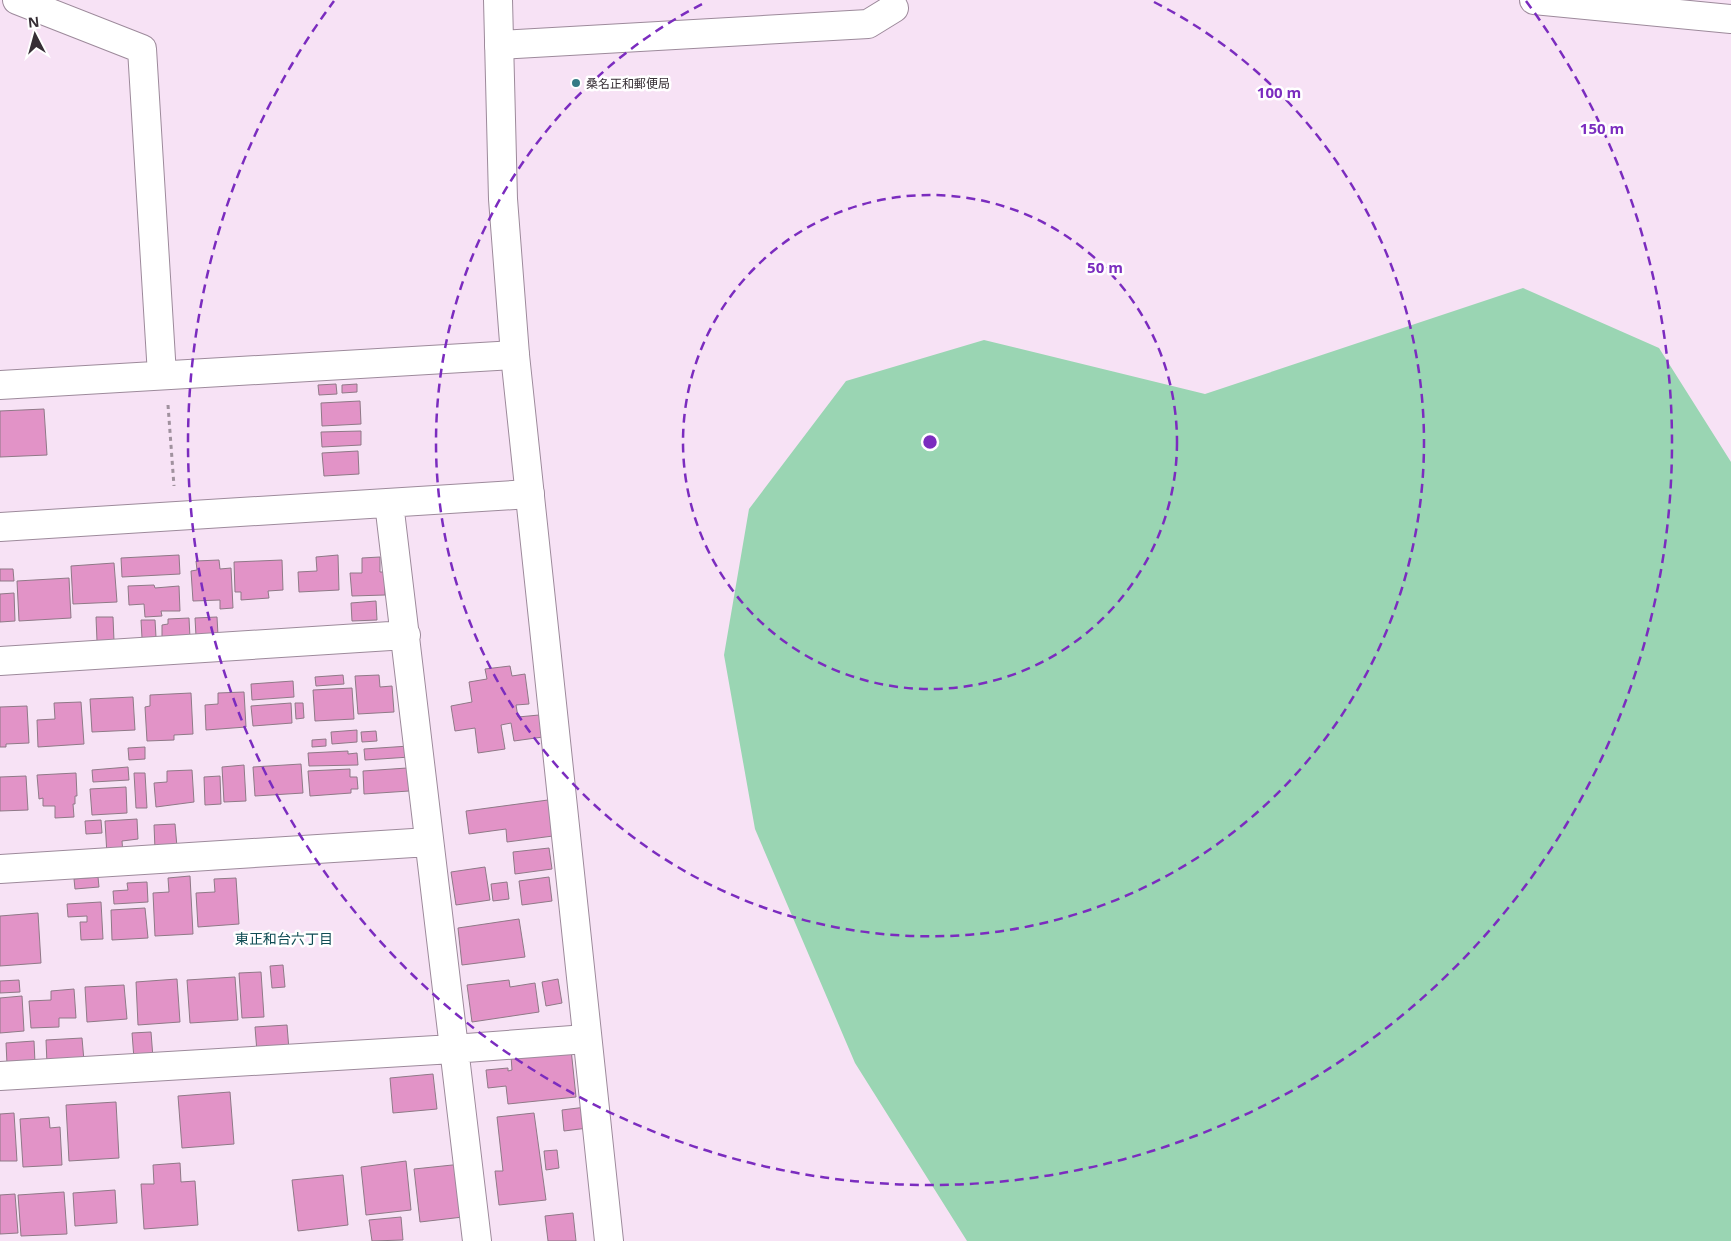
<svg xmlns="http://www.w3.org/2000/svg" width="1731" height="1241" font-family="'Open Sans','Noto Sans JP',sans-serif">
	<rect width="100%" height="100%" fill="#f7e2f5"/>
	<!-- green -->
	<path fill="#9ad5b3" d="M1523 288 1659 348 1731 462V1241H967L855 1063 755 829 724 655 749 509 846 381 984 340 1205 394Z"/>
	<!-- building -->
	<path fill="#e293c7" stroke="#8f7987" d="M336 384 337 394 319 395 318 385Z
		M357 384V392L342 393V385Z
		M360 401 361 424 322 426 321 403Z
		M44 409 47 455 0 457V411Z
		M361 431V445L322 447 321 432Z
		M358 451 359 474 324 476 322 453Z
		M179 555 180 574 122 577 121 558Z
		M338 555 339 590 299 592 298 572 317 571 316 557Z
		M380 557V572H384L385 595 352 596 350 573H362V558Z
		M219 560 220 569 231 568 233 608 220 609V600L193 601 191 571 197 570 196 561Z
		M282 560 283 590 268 591 269 598 241 600V592H235L234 562Z
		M114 563 117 602 73 604 71 566Z
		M0 569H13L14 581H0Z
		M69 578 71 618 19 621 17 581Z
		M154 585 155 588 179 586 180 611H161L162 616 145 617 144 604 129 605 128 586Z
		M14 593 15 621 0 622V594Z
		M376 601 377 620 352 621 351 603Z
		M96 617H113L114 641H97Z
		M217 617 218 635 196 636 195 618Z
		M189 618 190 638 162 639V625L168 624V619Z
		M141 620H155L156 637 142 638Z
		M510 666 512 676 525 674 529 704 516 705 518 717 539 715 543 737 514 741 511 723 501 725 505 749 478 753 475 728 455 731 451 706 472 702 469 682 487 679 485 669Z
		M343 675 344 684 316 686 315 677Z
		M379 675 380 687 392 686 394 712 358 714 355 676Z
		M293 681 294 697 252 700 251 684Z
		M352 688 354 719 315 721 313 690Z
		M244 692 246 727 206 730 205 705 218 704V693Z
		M191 693 193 734 174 735V740L147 741 145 707 150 706V695Z
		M133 697 135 730 92 732 90 699Z
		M81 702 84 744 38 747 37 720 55 719 54 703Z
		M291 703 292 723 253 726 251 706Z
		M295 703H303L304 718 296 719Z
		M27 706 29 743 6 744V747H0V707Z
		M357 730V742L332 744 331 732Z
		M376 731 377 741 362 742 361 732Z
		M326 739V746L312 747V740Z
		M409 746 410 757 365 760 364 749Z
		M145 747V759L129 760 128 748Z
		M348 751V754L357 753 358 765 309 766 308 753Z
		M301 764 303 793 255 796 253 767Z
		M244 765 246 801 224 802 222 767Z
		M128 767 129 780 93 782 92 770Z
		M407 768 409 791 364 794 363 771Z
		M350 769V777H357L358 789H351V793L310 796 308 771Z
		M192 770 194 802 156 807 154 783 167 782V771Z
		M76 773 77 796H75V804H73L74 817 55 818V806H43V798L39 799 37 775Z
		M134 773H145L147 808H136Z
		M26 776 28 810 0 811V777Z
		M220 776 221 804 205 805 204 777Z
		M126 787 127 813 92 815 90 789Z
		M548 800 553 836 507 842 506 829 469 834 466 811Z
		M137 819 138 839 122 841 123 854 107 855 105 821Z
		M101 820 102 833 86 834 85 821Z
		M175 824 177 847 155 849 154 825Z
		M549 848 552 869 515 874 513 852Z
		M485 867 490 900 456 905 451 872Z
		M190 876 193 934 155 936 153 893 169 892 168 878Z
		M98 877 99 887 75 889 74 879Z
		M549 877 552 901 522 905 519 881Z
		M236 878 239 924 198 927 196 893 215 892 214 879Z
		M147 882 148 902 114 904 113 891 128 890 127 883Z
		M507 882 509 899 493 901 491 884Z
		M101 902 103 939 81 940 80 922H87V916L68 917 67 904Z
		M145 908 148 938 112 940 111 910Z
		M38 913 41 963 0 966V916Z
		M519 919 525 957 462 965 458 928Z
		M283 965 285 987 272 988 270 966Z
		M261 972 264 1017 242 1018 239 973Z
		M235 977 238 1020 190 1023 187 980Z
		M177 979 180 1022 138 1025 136 982Z
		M558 979 562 1003 546 1006 542 982Z
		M19 980 20 992 0 993V981Z
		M509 980 510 987 535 983 539 1012 472 1022 467 985Z
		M124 985 127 1019 87 1022 85 987Z
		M74 989 76 1018H59V1027L31 1028 29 1001 51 1000V991Z
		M22 996 24 1031 0 1033V998Z
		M287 1025 289 1050 257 1052 255 1027Z
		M151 1032 153 1058 134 1059 132 1033Z
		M82 1038 84 1061 47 1064 46 1040Z
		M34 1041 35 1063 7 1064 6 1043Z
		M571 1049 576 1097 508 1104 506 1086 488 1088 486 1070 508 1068V1071L512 1070 511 1056Z
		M433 1074 437 1109 393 1113 390 1078Z
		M230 1092 234 1144 182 1148 178 1096Z
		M116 1102 119 1158 69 1161 66 1105Z
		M586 1107 588 1128 564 1131 562 1110Z
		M14 1113 17 1161H0V1114Z
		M534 1113 546 1200 499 1205 495 1171H503L497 1117Z
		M49 1117 50 1128 60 1127 62 1165 23 1167 20 1119Z
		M557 1150 559 1168 546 1170 544 1151Z
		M406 1161 411 1210 366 1215 361 1167Z
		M180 1163 181 1182 195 1181 198 1225 144 1229 141 1184H154L153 1165Z
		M462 1164 463 1217 420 1222 414 1169Z
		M343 1175 348 1225 298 1231 292 1180Z
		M115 1190 117 1223 75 1226 73 1193Z
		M64 1192 67 1234 21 1236 18 1195Z
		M15 1194 18 1233 0 1234V1195Z
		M573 1213 576 1241H548L545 1216Z
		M401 1217 403 1240 372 1241 369 1220Z"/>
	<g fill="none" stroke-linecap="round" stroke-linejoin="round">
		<!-- minor casing -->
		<g stroke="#9d8a9b" stroke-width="30">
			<path id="minor" d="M17 0 142 49 162 375
				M1534 0 1731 19
				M499 45 868 24 894 8
				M0 385 515 355
				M389 503 477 1241
				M0 527 530 494
				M0 661 406 635
				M0 869 429 842
				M0 1076 453 1049 586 1039"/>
		</g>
		<!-- tertiary casing -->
		<g stroke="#9d8a9b" stroke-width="30">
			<path id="tertiary" d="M498 0 503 199 515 355 609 1241"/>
		</g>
		<!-- path -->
		<path stroke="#a0919e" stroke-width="3" stroke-dasharray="4 4" stroke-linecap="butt" d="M168 405 174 486"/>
		<!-- minor -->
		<use href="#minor" stroke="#fff" stroke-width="28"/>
		<!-- tertiary -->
		<use href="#tertiary" stroke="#fff" stroke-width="28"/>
	</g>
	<!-- distance rings -->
	<g fill="none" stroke="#7b2cbf" stroke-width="2.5" stroke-dasharray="9 6">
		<circle cx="930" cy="442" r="247"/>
		<path d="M1154 2A494 494 0 1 1 706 2"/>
		<path d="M1526 1A742 742 0 1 1 334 1"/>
	</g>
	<!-- markers -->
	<circle fill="#347b85" stroke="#fff" stroke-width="2" cx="576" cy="83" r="5"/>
	<g text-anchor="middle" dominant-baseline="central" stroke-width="5" stroke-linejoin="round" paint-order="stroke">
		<!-- poi labels -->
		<g font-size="12" fill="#362e35" stroke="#fff" text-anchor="start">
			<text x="586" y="83">桑名正和郵便局</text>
		</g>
		<!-- neighbourhood labels -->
		<g font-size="14" fill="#0f4c54" stroke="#fff">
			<text x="284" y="938">東正和台六丁目</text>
		</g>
	</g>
	<circle cx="930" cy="442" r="8" fill="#7b2cbf" stroke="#fff" stroke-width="2.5"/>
	<g font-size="15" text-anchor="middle" font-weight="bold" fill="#7b2cbf" stroke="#fff" stroke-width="5" stroke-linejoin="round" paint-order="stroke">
		<text x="1279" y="98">100 m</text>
		<text x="1602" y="134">150 m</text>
		<text x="1105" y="273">50 m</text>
	</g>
	<!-- north arrow -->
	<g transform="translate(35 35) rotate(354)" stroke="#ffffff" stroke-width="4" paint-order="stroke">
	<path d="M0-4L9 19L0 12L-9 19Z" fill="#362e35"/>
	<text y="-8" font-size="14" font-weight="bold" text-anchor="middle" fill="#362e35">N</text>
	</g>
</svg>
